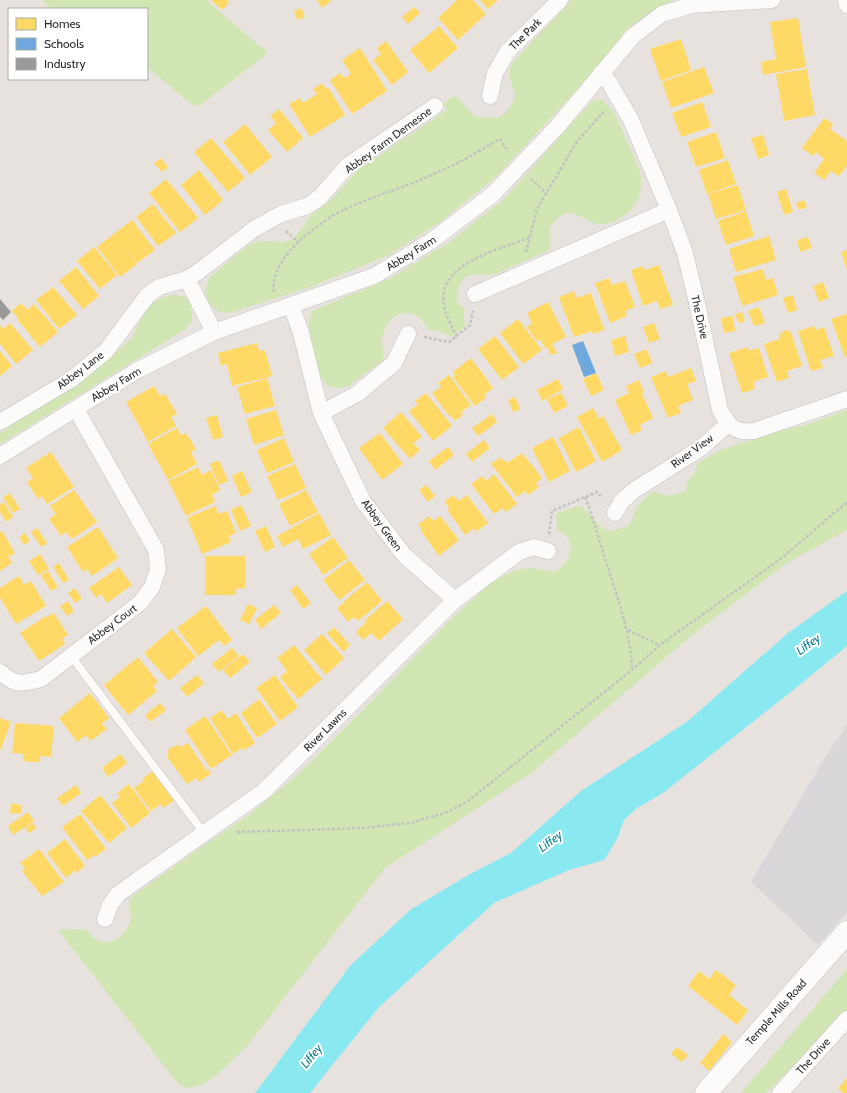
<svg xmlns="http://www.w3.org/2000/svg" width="847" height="1093" font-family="Cabin,sans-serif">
	<rect width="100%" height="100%" fill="#e8e2de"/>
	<!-- industrial -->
	<path fill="#dad7da" d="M847 725V912L818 945 751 882 821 764Z"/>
	<!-- green -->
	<path fill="#d1e6b3" d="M42 0H206L268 53 199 106 191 104 147 67V9H51Z
		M572 0H672L627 29 593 72 497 176 440 222 387 256 310 287 230 313 220 312 212 307 207 298 205 289 209 278 216 272 246 247 257 241 282 242 291 240 300 231 310 216 330 201 358 170 447 110 443 104 455 95 475 117 487 118H497L505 113 512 104 515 95 509 76 511 65 520 54Z
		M600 99C616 109 620 126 627 142 633 155 642 170 641 185 641 207 619 225 599 224 588 224 579 212 567 213 559 215 554 222 549 229L551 242 548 251 493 275C487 276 482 274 477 274 460 275 457 288 457 302L465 310 463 318 466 326 450 337 441 331 429 330C424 321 419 315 408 313 394 311 383 327 382 340 381 349 386 352 382 361L349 386 338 388 328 386 320 376 308 323 312 311 389 279 448 243 503 200 591 102Z
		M171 295C192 294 192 305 192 322L184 330 0 444V433L90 375 132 338 141 319 150 306 159 299Z
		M847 410V530L787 563 692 635 530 774 385 868 246 1047 216 1076 199 1086 186 1088 179 1085 58 930 86 929C95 942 107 948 121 936 124 933 128 928 130 923 132 916 129 908 129 901L134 895 210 841 249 815 296 776 358 715 450 620 491 583 508 573 521 569 532 568 554 572 562 567 569 557 571 544 567 537 557 529 556 513 580 505 604 529 611 531 626 527 631 522 638 505 650 493 654 491C668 497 672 497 685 491L688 481 694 474 698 463 718 451 774 432 806 425Z
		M847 969V1009L819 1040 766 1093H741Z"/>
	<!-- water -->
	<path fill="#8ae8f1" d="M847 591V646L797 687 663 793 637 808 624 820 617 839 604 860 569 870 494 903 379 1007 310 1093H255L350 966 410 910 470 874 511 853 581 791 688 721 788 633Z"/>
	<!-- homes -->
	<path fill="#ffd966" d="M212 0H227L229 2 223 10 211 1Z
		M317 0H330L331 1 322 8Z
		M457 0H473L486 14 458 40 438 18Z
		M480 0H498L488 9Z
		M414 7 420 13 408 24 402 17Z
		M301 8 305 17 297 20 294 11Z
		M798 18 806 67 763 75 761 62 776 59 770 22Z
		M439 26 458 48 429 73 410 50Z
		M681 39 691 70 661 81 650 49Z
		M386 41 408 72 392 85 373 60 381 54 377 48Z
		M360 48 387 91 352 114 330 80 340 73 344 78 351 74 342 60Z
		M704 67 714 93 671 108 662 82Z
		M807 69 815 115 784 121 776 74Z
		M322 83 326 89 328 87 345 115 310 137 289 104 300 98 303 103 317 94 313 89Z
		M702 102 711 127 681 137 672 113Z
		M279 109 303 138 287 152 268 130 276 123 270 116Z
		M824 118 833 124 830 129 847 141V166L839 176 831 171 824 180 814 173 824 159 816 152 813 156 802 148Z
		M245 124 272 157 250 175 223 142Z
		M716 132 725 158 696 167 687 142Z
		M763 135 769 155 758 159 751 138Z
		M211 138 245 178 228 192 194 152Z
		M161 158 168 167 162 172 154 163Z
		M728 160 736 184 707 194 699 170Z
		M199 170 223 200 205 215 181 185Z
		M166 179 198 218 180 232 149 193Z
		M738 185 746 210 716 219 708 194Z
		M786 189 793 212 784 215 777 192Z
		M804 200 807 207 799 210 796 203Z
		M153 204 176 233 158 246 136 217Z
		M746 211 754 236 726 245 718 221Z
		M132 220 155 250 137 263 120 241 137 264 120 277 97 247Z
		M769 236 776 260 736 272 729 249Z
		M808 237 812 248 800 252 797 240Z
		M94 247 117 275 100 289 77 261Z
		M847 250V270L841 252Z
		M659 265 673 305 660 309 657 301 643 306 631 270 643 266 644 270Z
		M76 267 99 296 83 309 59 281Z
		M763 269 766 280 773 278 778 295 742 306 733 277Z
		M609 278 612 285 625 281 635 307 625 311 627 316 610 323 595 283Z
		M823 282 829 298 819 302 813 286Z
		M53 287 77 315 59 329 36 300Z
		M574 291 577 298 591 293 604 330 593 334 592 331 574 337 559 297Z
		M793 295 797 310 788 313 783 298Z
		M548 302 566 337 552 344 557 353 551 355 547 347 545 348 540 339 537 341 527 327 532 323 527 313Z
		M21 303 27 310 34 304 58 332 40 347 17 319 18 318 12 311Z
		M759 307 765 323 754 326 748 311Z
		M742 312 745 321 739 323 735 314Z
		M847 314V357H845L831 319Z
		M733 316 735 331 724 333 721 318Z
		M518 319 542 350 523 364 500 333Z
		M10 323 33 350 16 364 0 344V325L3 329Z
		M654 323 660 339 649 343 643 327Z
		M814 326 816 330 824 327 834 356 820 360 823 368 811 371 798 331Z
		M785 330 791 332 802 366 787 371 789 378 777 382 764 344 780 339 779 337 781 333Z
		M495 336 519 367 502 380 478 349Z
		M625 336 629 352 615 356 611 340Z
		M257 343 259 351 265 350 272 376 232 386 227 364 221 366 218 353Z
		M748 347 749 351 759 348 768 377 753 382 755 389 742 393 729 353Z
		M647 349 652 363 640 368 634 354Z
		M0 351 12 366 0 376Z
		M471 358 493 388 484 395 486 398 475 406 453 377 455 375 453 372Z
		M691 368 696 381 687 384 693 400 678 406 681 413 668 418 651 377 666 371 668 377Z
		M596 373 604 390 591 396 583 379Z
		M449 375 471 405 461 412 463 415 455 421 450 415 449 416 432 393 441 387 438 383Z
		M267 378 275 406 245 414 237 387Z
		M558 379 563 389 542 401 537 390Z
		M639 380 644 393H642L653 418 640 425 642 430 631 435 615 400 629 393 626 386Z
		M154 386 160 396 165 394 177 414 171 417 176 426 148 442 126 402Z
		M426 393 452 426 433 441 409 411 418 404 415 401Z
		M561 393 568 406 554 413 547 399Z
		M515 397 520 409 513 412 508 400Z
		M593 408 599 419 603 416 622 450 602 462 577 417Z
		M276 410 284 435 254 445 246 419Z
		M401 412 422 437 413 443 420 450 410 459 383 428Z
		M492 414 497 422 478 436 472 428Z
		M217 415 223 437 213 440 206 418Z
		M579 427 596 461 576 472 559 438Z
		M177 428 181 435 186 433 196 449 191 452 197 464 168 480 148 444Z
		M380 433 403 464 382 480 359 448Z
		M553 437 570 471 549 482 532 448Z
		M284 438 294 462 267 473 257 450Z
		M484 440 490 448 472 462 466 454Z
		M448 447 454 455 435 470 429 461Z
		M51 452 74 487 47 504 42 496 38 499 27 482 33 478 26 468Z
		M522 453 542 478 536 483 539 487 528 495 525 491 517 497 491 464 499 458 505 461 507 463Z
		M219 460 228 481 219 485 210 464Z
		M295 464 306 488 278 500 267 476Z
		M198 467 202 475 211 470 220 490 212 495 215 502 186 516 168 481Z
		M242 471 252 492 241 497 232 476Z
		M494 474 517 504 506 512 503 508 494 514 471 484 482 476 486 481Z
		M426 485 435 496 428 502 419 490Z
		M74 490 97 522 72 539 66 532 61 536 49 519 56 514 50 506Z
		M306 490 318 512 290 526 279 504Z
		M10 493 20 509 13 513 3 497Z
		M467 495 488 523 476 532 474 528 465 535 448 511 449 508 446 504V500L452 496 455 497 459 501Z
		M4 502 13 517 6 522 0 512V505Z
		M241 505 251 526 240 531 231 510Z
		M215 506 219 514 227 511 236 533 229 536 231 542 202 554 187 518Z
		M319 513 331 535 303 549 298 539 283 547 277 536Z
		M429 516 433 521 440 516 459 540 439 556 421 531 422 529 418 525Z
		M266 526 275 547 265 552 255 531Z
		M98 527 118 558 92 576 87 569 83 572 67 547Z
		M37 528 47 543 41 547 31 532Z
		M2 531 15 553 8 557 12 563 0 571V532Z
		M25 533 30 541 24 545 19 537Z
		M333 537 348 558 323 575 309 554Z
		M40 554 49 569 38 575 29 561Z
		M205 556H245V588L236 589V595H205Z
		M349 560 365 580 339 600 323 580Z
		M59 563 69 580 63 583 53 567Z
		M119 567 132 585 107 603 101 594 96 598 89 588Z
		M48 571 58 587 51 591 41 575Z
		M19 576 24 585 31 581 46 606 16 624 0 598V588Z
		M367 582 382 601 358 621 354 617 348 622 337 608 345 602 344 601Z
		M297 585 311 603 303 609 290 590Z
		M75 588 82 599 75 603 68 593Z
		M68 601 74 611 67 616 60 606Z
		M387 601 403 619 379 641 371 633 363 640 356 632 366 622 364 621Z
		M248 604 257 608 249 624 240 620Z
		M274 605 281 613 261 629 255 620Z
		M206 606 232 640 224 646 219 640 198 656 177 628Z
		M54 613 68 635 62 639 65 644 39 661 20 633 46 616 47 617Z
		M334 627 350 645 343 652 327 633Z
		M172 629 196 657 169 681 144 653Z
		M322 634 344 658 326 675 304 650Z
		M294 645 322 679 298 699 280 677 287 671 277 658Z
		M232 648 239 656 219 672 212 664Z
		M243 654 250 662 230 678 223 670Z
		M138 657 158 682 153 686 157 691 128 715 104 685Z
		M197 675 204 683 187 697 180 688Z
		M275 675 298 707 280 721 256 688Z
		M90 693 109 718 102 723 107 729 90 741 86 735 77 742 59 718Z
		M259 699 277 724 257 738 241 713Z
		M160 703 166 710 150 722 145 715Z
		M222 710 228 719 236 713 255 743 244 750 242 748 233 754 210 718Z
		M205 716 232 755 211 769 185 730Z
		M0 718 11 722 0 751Z
		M15 723 54 726 51 757 40 756V762H31L23 761V754L12 753Z
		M188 743 207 771 209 770 211 774 199 782 196 778 187 784 168 758V751L170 748 178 745 181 747Z
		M120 754 127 763 108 777 102 768Z
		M153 771 175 800 163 808 161 804 151 811 134 788 144 781 142 779Z
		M129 784 150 813 131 828 112 803 120 797 117 793Z
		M76 785 81 793 63 806 57 798Z
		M100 795 127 828 109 843 81 811Z
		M11 803 22 805 21 814 10 813Z
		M28 812 34 821 13 835 8 826Z
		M80 814 106 849 95 857 94 855 87 860 62 827Z
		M33 823 36 828 29 833 25 828Z
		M65 839 85 866 76 873 75 870 66 878 47 853Z
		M39 849 64 882 42 896 22 871 25 869 20 863Z
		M716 970 736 985 729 995 748 1010 737 1025 688 986 699 971 709 979Z
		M723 1034 732 1042 709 1071 700 1063Z
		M677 1047 688 1055 682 1062 671 1054Z
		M847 1078V1093H843L838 1088Z"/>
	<!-- schools -->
	<path fill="#6fa8dc" d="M583 341 596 373 584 377 572 345Z"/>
	<!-- industry -->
	<path fill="#999" d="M0 299 11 312 3 320 0 317Z"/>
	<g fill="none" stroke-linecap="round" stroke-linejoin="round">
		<!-- lane casing -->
		<g stroke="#c1bfc0" stroke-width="9">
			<path id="lane" d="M71 656 204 833"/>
		</g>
		<!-- street casing -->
		<g stroke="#c1bfc0" stroke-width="17">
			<path id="street" d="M846 0 847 5
				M601 73 609 82 631 120 669 210 685 253 697 303 720 410C729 426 734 433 754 431L847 399
				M490 96 495 73 508 51 560 0
				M187 279 214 332
				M475 294 669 210
				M291 305 301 333 321 413 363 501 404 555 455 600
				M321 413 357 394 394 363 408 334
				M0 422 72 379 106 351 141 304 148 295 159 287 187 279 198 272 254 229 281 214 307 206 315 201 321 196 348 165 435 106
				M0 456 136 371 214 332 374 276 431 241 492 195 557 127 633 36 662 14 691 5 772 0
				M615 513 621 502 633 491 701 448 728 424
				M0 672C16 686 21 684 41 679L140 603 152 587 158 569 156 550 76 409
				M105 919 110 905 118 894 264 791 455 600 519 552 534 547 548 551
				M780 1093 847 1019"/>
		</g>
		<!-- secondary casing -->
		<g stroke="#c1bfc0" stroke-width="23">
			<path id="secondary" d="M706 1093 847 932"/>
		</g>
		<!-- path -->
		<path stroke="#c3c2c2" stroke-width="2.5" stroke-dasharray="3 2" stroke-linecap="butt" d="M531 179 546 193
			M286 231 299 243
			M526 252 537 209 576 143 605 110
			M274 292C268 259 319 222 345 209 375 196 406 187 436 173 458 164 479 151 500 139L508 152
			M424 337 449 342 470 325 473 311
			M457 337C451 326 446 316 444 305 436 263 501 249 529 238
			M585 497C594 519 599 542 607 564 618 600 630 631 632 669
			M549 534 552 511 597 492 602 498
			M628 630 659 645
			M237 832 363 828 410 823 448 812 468 801 632 670 660 645 783 557 847 502"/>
		<!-- lane -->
		<use href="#lane" stroke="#fcfbfa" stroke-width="8"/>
		<!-- street -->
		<use href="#street" stroke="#fcfbfa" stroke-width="16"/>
		<!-- secondary -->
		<use href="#secondary" stroke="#fcfbfa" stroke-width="22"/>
	</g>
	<g text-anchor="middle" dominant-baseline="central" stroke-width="4" stroke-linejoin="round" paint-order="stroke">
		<!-- street labels -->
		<g font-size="11" fill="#292929" stroke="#fff">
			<text transform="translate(525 34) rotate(-45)">The Park</text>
			<text transform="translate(388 140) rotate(-36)">Abbey Farm Demesne</text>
			<text transform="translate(411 253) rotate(-32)">Abbey Farm</text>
			<text transform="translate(700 317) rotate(77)">The Drive</text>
			<text transform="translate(80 370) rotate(-37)">Abbey Lane</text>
			<text transform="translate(116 384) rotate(-31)">Abbey Farm</text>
			<text transform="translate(692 451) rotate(-36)">River View</text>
			<text transform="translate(382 525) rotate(54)">Abbey Green</text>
			<text transform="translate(112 624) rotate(-37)">Abbey Court</text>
			<text transform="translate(325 730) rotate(-45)">River Lawns</text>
			<text transform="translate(776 1012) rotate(-48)">Temple Mills Road</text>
			<text transform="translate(813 1056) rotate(-48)">The Drive</text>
		</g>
		<!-- water labels -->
		<g font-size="12" font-style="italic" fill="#047d95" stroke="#fff">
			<text transform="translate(808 644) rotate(-36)">Liffey</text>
			<text transform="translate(550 841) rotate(-37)">Liffey</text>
			<text transform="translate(311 1056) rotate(-51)">Liffey</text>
		</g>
	</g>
	<!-- legend -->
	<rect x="8" y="8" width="140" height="72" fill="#ffffff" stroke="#a9a9a9"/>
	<rect x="16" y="18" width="20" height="12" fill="#ffd966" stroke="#a9a9a9"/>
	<text x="44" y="28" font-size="12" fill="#292929">Homes</text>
	<rect x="16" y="38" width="20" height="12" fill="#6fa8dc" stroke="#a9a9a9"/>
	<text x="44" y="48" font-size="12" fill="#292929">Schools</text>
	<rect x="16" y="58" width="20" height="12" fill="#999999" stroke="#a9a9a9"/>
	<text x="44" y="68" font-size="12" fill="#292929">Industry</text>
</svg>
